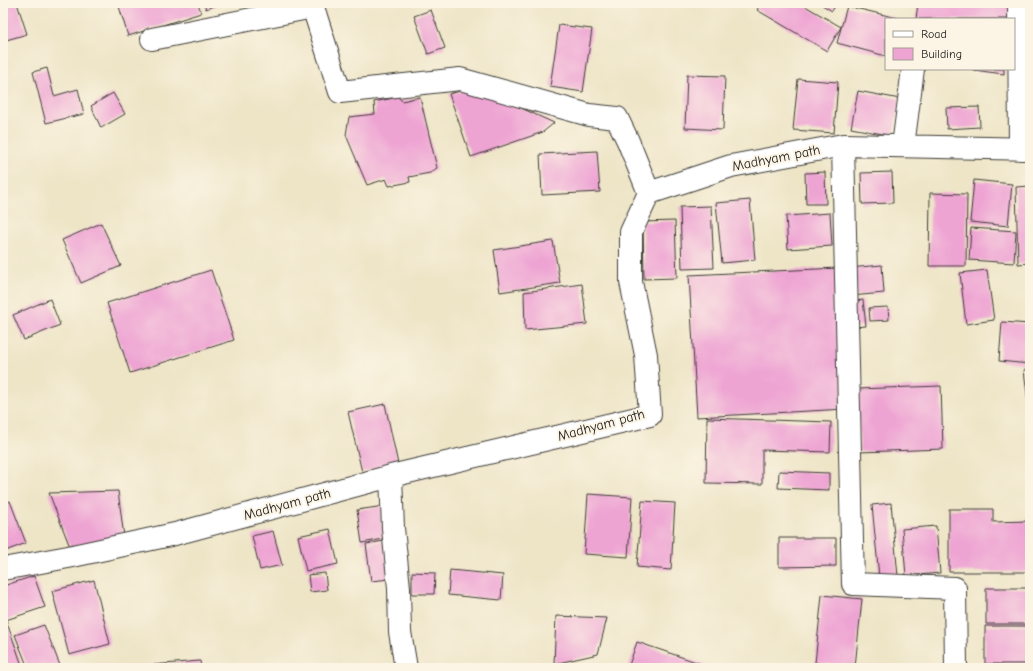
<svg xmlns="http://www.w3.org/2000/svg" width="1033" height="671" font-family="'Comic Neue',sans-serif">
	<rect width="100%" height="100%" fill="#fcf5e5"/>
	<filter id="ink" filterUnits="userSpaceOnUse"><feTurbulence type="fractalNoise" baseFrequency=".025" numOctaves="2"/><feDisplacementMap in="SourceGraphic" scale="8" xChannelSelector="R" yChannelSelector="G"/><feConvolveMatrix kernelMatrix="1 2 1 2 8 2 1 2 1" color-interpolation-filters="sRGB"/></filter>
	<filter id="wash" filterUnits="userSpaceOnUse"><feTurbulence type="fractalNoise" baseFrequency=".012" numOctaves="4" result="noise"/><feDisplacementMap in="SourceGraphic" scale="16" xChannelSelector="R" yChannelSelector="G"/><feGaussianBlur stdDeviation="0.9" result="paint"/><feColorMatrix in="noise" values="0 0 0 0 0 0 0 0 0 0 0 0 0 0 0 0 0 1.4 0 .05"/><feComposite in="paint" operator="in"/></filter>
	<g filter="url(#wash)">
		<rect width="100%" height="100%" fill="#eee5c7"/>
		<g id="blocks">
			<!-- building -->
			<path fill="#eea4d3" d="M3 3H17L27 34 3 41Z
				M118 3H198L201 13 128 36Z
				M204 3H223L206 9Z
				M761 3H800L841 27 827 51 757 10Z
				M819 3H837L832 11Z
				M918 3H1012L1010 19H916Z
				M847 6 897 18 886 19V56L837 43Z
				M431 10 445 48 428 54 414 16Z
				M559 25 592 29 583 92 550 87Z
				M47 68 54 96 78 89 84 114 46 123 33 72Z
				M973 69H1004V74L973 70Z
				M687 75 725 76 723 130 685 128Z
				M798 79 838 82 834 133 793 130Z
				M475 87 554 123 543 132 471 157 449 94Z
				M858 91 900 99 893 136 851 128Z
				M113 93 125 114 101 128 91 106Z
				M398 97 402 101 420 97 437 168 430 173 409 177 410 182 389 186 386 179 367 185 346 135 349 117 375 114 374 102Z
				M979 107 980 127 947 129 946 108Z
				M597 151 600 192 542 195 540 154Z
				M825 172 826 204H806L805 173Z
				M892 172 893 203 862 204 861 173Z
				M974 180 1012 184 1008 226 970 222Z
				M1030 186V263L1018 264 1016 187Z
				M930 193 967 194 966 266H929Z
				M750 200 755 260 722 263 716 203Z
				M711 206 714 268 682 269 680 207Z
				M830 213 832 246 788 249 786 216Z
				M675 221 677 278 644 279 643 222Z
				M101 223 121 266 81 283 62 240Z
				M971 228 1016 231 1014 263 969 260Z
				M553 241 560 283 500 292 494 250Z
				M882 265 884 293 851 296 849 268Z
				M838 268 846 409 697 417 689 275Z
				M211 270 234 340 130 373 107 303Z
				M987 270 994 320 966 324 960 273Z
				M582 284 587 324 525 330 524 292Z
				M50 299 60 325 24 340 13 315Z
				M863 300 866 326 853 327 850 302Z
				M888 307 889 320 870 321 869 308Z
				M1002 322 1030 324V364L999 361Z
				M1024 370H1030V403H1028Z
				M941 386 943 449 860 452 857 389Z
				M385 404 398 464 362 472 348 412Z
				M707 418 831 422 830 452 762 450V484L706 483Z
				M779 471 829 473V490L778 488Z
				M118 491 124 537 70 547 49 493Z
				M588 494 632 497 628 557 584 554Z
				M10 501 26 543 3 552V504Z
				M642 501 675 503 671 570 637 567Z
				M891 503 898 576 879 577 872 505Z
				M384 506 389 538 362 543 357 510Z
				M949 509H993V522L1030 521V572H949Z
				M936 526 940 573 906 576 902 529Z
				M330 529 338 564 306 571 298 536Z
				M273 531 282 565 260 570 252 536Z
				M779 538H836V566L779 567Z
				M384 541 390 579 371 581 366 544Z
				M450 570 503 575 501 600 448 595Z
				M412 572 435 573 434 594H412Z
				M325 573 327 590 310 592 308 575Z
				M34 576 45 607 6 620 3 611V586Z
				M94 580 110 644 69 655 52 591Z
				M986 588H1030V624H986Z
				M822 595 862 599 855 667 815 663Z
				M556 616 607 618 598 654 554 664Z
				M6 620 23 668H3V621Z
				M44 625 61 668H28L15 635Z
				M985 626H1030V664H985Z
				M637 642 705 665 704 668H628Z
				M200 661 201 668H139V666Z"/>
		</g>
	</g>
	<g filter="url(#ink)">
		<use href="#blocks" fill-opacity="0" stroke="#3c3a36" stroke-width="1"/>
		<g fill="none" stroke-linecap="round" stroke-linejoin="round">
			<!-- street casing -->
			<g stroke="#3c3a36" stroke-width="24">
				<path id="street" d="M1019 3 1020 149
					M152 39 313 7 340 92 460 79 589 115 617 118 628 141 649 193
					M843 145 853 584 955 588 956 668
					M903 146 913 69
					M391 476 393 528 399 588 400 632 406 668
					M3 569 68 557 175 534 391 476 650 415 646 355 631 282V232L649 193 731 166 843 145 1030 149"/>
			</g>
			<!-- street -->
			<use href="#street" stroke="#fff" stroke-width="22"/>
		</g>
	</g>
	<g text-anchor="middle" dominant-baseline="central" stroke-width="4" stroke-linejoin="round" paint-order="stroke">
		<!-- street labels -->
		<g font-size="14" fill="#1c1c1c" stroke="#fcf5e5">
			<text transform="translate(776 158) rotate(-11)">Madhyam path</text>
			<text transform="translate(601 425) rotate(-15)">Madhyam path</text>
			<text transform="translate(287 504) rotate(-15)">Madhyam path</text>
		</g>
	</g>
	<!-- margin -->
	<rect width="1033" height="671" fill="none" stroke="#fcf5e5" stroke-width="16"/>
	<!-- legend -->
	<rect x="885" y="18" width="130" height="52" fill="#fcf5e5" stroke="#a29e95"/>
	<rect x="893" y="31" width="20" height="6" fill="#ffffff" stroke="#a29e95"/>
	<text x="921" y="38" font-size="12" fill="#1c1c1c">Road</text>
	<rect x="893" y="48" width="20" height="12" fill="#eea4d3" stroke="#a29e95"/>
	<text x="921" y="58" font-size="12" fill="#1c1c1c">Building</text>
</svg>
